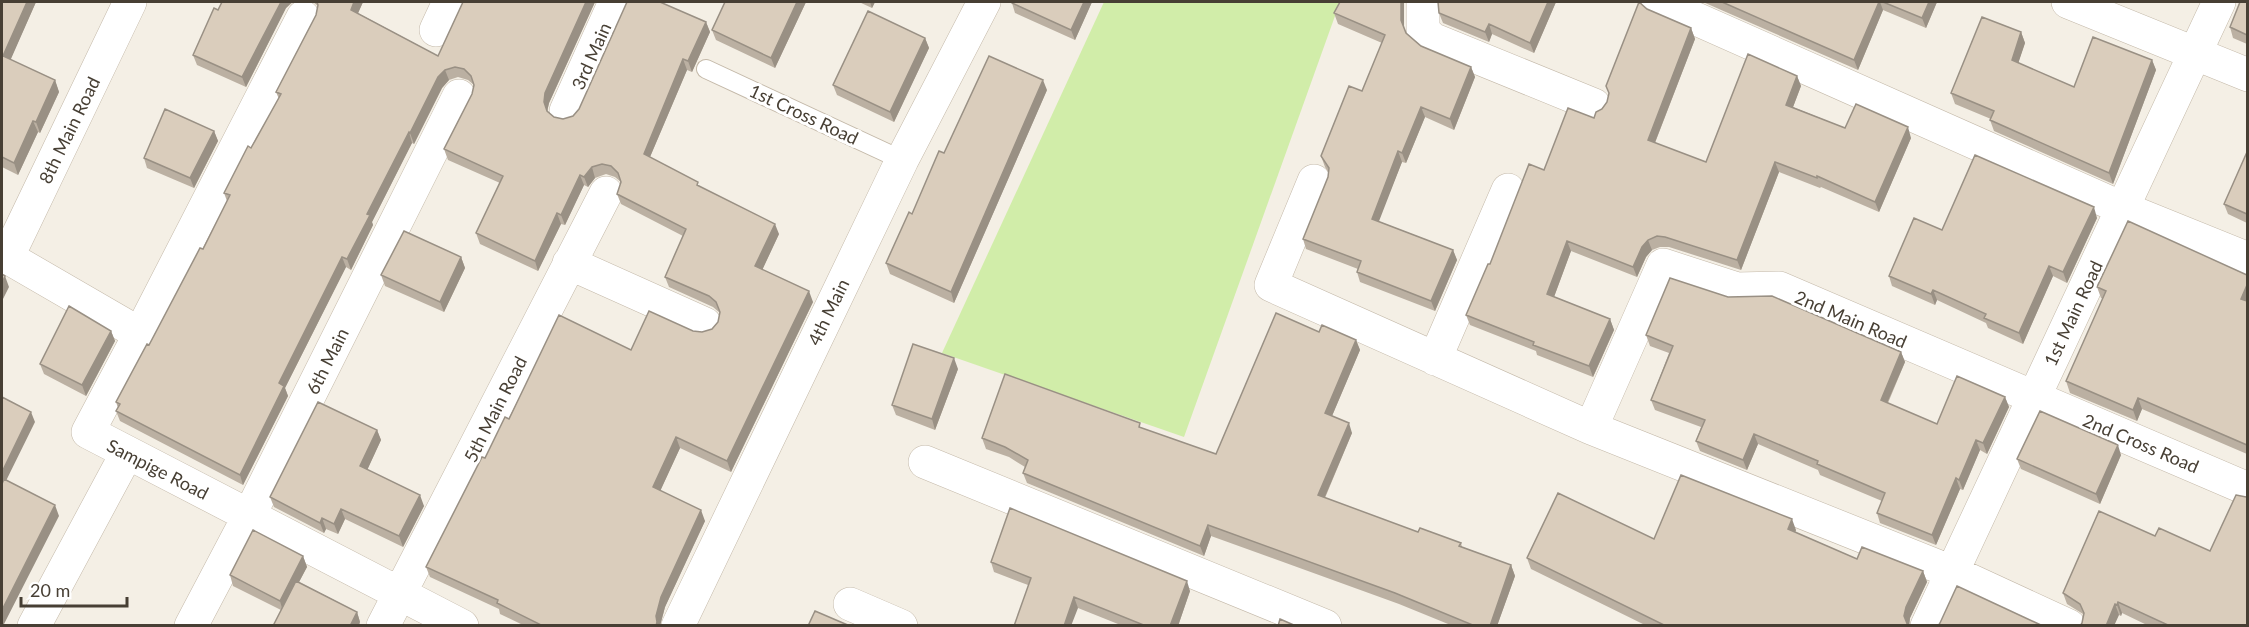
<svg xmlns="http://www.w3.org/2000/svg" width="2249" height="627" font-family="Lato,sans-serif">
	<rect width="100%" height="100%" fill="#f4efe5"/>
	<!-- green -->
	<path fill="#d1eda9" d="M1104 2H1340L1184 437 942 353Z"/>
	<g fill="none" stroke-linecap="round" stroke-linejoin="round">
		<!-- service casing -->
		<g stroke="#c4b9a9" stroke-width="20">
			<path id="service" d="M706 69 902 160"/>
		</g>
		<!-- minor casing -->
		<g stroke="#c4b9a9" stroke-width="34">
			<path id="minor" d="M1423 2V30L1432 39 1594 105
				M1658 2 2122 208 2248 259
				M2068 2 2248 75
				M436 30 449 2
				M566 111 615 2
				M1314 181 1271 285 1591 428 1952 572 2069 626
				M2 254 140 334 88 432 462 626
				M7 258 130 2
				M569 263 705 324
				M140 334 303 17
				M1435 359 1508 190
				M1591 428 1663 265 1737 289 1779 288 2248 489
				M925 462 1325 626
				M850 604 901 626
				M34 626 127 453
				M191 626 249 516 459 96
				M383 626 606 193
				M678 626 902 160 984 2
				M1927 626 2219 2"/>
		</g>
		<!-- service -->
		<use href="#service" stroke="#fff" stroke-width="18"/>
		<!-- minor -->
		<use href="#minor" stroke="#fff" stroke-width="33"/>
	</g>
	<!-- wall -->
	<path fill="#bbb0a2" d="M2 2H36L10 60 55 80 59 92 40 133 38 132 18 175 2 167Z
		M222 2H293L286 8 246 87 197 65 193 55Z
		M313 2H363L358 13 438 56 463 2H595L549 103 547 112 554 117 563 119 573 116 706 22 710 32 692 72 687 70 650 157 779 234 762 270 813 302 731 472 680 448 660 491 705 521 665 607 660 626H525L500 614 499 609 430 577 426 567 485 458 509 419 631 350 693 331 702 332 712 329 718 322 720 313 713 307 669 287 665 277 683 236 621 204 617 194 621 182 615 177 606 174 595 178 588 187 584 185 565 225 561 224 538 271 480 244 476 233 500 183 448 160 444 149 472 94 474 85 468 80 458 77 449 80 442 88 414 144 412 143 372 222 373 225 351 270 346 267 285 388 288 396 243 485 120 421 116 411 118 408 116 402 149 345 203 249 227 201 224 193 279 99 276 92 316 15 318 6Z
		M725 2H806L775 68 716 40 712 30Z
		M859 2H875L872 8Z
		M1012 2H1092L1075 40 1015 13 1012 3Z
		M1340 2H1404V29L1406 33 1421 46 1471 67 1475 77 1454 130 1425 117 1406 163 1402 162 1378 221 1453 250 1457 260 1435 311 1360 282 1357 272 1358 269 1306 249 1303 239 1328 177V172L1325 167 1321 156 1362 91 1382 43 1338 24 1334 13Z
		M1556 2 1534 53 1492 34 1489 42 1443 23 1439 13Z
		M1703 2H1937L1926 28 1883 10 1858 70Z
		M2247 2V44L2233 38 2230 27Z
		M1647 9 1691 28 1695 39 1655 143 1706 162 1797 76 1801 86 1793 107 1845 128 1911 138 1879 212 1821 187 1820 188 1779 172 1741 270 1669 247H1660L1652 250 1646 257 1637 277 1571 251 1554 297 1610 319 1614 330 1593 377 1537 355 1536 351 1470 325 1466 315 1490 264 1544 170 1594 118 1607 102Z
		M2021 32 2025 43 2018 63 2074 87 2152 60 2156 70 2113 184 1994 131 1990 120 1991 119 1955 104 1951 93Z
		M925 38 929 48 894 122 837 95 833 85Z
		M1047 90 954 303 890 274 886 263 944 153Z
		M214 131 218 141 194 188 147 168 144 158Z
		M2247 152V223L2228 214 2224 204Z
		M2097 218 2067 283 2053 276 2023 344 1988 328 1986 323 1937 300 1935 305 1892 286 1889 276 1942 230Z
		M461 257 465 268 444 312 385 286 381 275Z
		M2247 275V454L2142 409 2137 421 2070 393 2066 381 2103 299 2101 298 2097 287Z
		M111 331 115 341 86 396 44 374 40 364Z
		M1319 332 1356 340 1360 350 1332 416 1352 433 1325 498 1418 532 1461 543 1462 547 1511 565 1515 576 1497 626H1453L1399 604 1211 536 1204 556 1027 483 1023 473 1025 467 1009 457 986 449 982 438 1142 428 1216 454Z
		M1646 335 1901 352 1905 362 1888 403 1937 424 2005 397 2009 407 1987 454 1980 450 1963 490 1960 489 1936 545 1880 523 1877 513 1882 501 1820 475 1818 470 1758 444 1747 470 1700 451 1696 441 1701 427 1655 410 1651 400 1669 353 1650 346Z
		M958 369 935 430 896 415 892 405Z
		M377 430 381 440 367 470 424 506 403 547 345 519 338 534 326 529 324 533 274 507 270 497Z
		M2121 455 2100 504 2021 469 2017 459Z
		M2099 511 2247 626H2149L2122 613 2121 616 2119 615 2082 623 2083 614 2067 604 2063 593Z
		M1796 530 1795 532 1857 559 1923 571 1927 582 1910 618 1909 626H1647L1531 569 1527 558 1654 539Z
		M303 556 307 567 299 582 357 612 360 622 281 610 233 586 230 575Z
		M991 562 1190 591 1178 626H1123L1078 608 1028 585 994 572Z"/>
	<!-- shaded-wall -->
	<path fill="#999084" d="M27 2H36L7 68 3 56Z
		M281 2H292L286 8 246 87 242 77Z
		M354 2H363L355 20 351 10Z
		M586 2H595L549 103 547 112 544 102 545 93Z
		M797 2H806L775 68 771 58Z
		M870 2H875L872 8Z
		M1084 2H1092L1075 40 1071 30Z
		M1401 2H1404V30L1401 20Z
		M1548 2H1556L1534 53 1530 43Z
		M1879 2H1880L1883 10 1858 70 1854 60Z
		M1929 2H1937L1926 28 1922 18Z
		M706 22 710 32 692 72 688 61Z
		M1489 24 1492 34 1489 42 1485 32Z
		M1691 28 1695 39 1652 150 1648 140Z
		M2021 32 2025 43 2016 70 2012 60Z
		M925 38 929 48 894 122 890 112Z
		M683 59 687 70 647 164 644 154Z
		M2152 60 2156 70 2113 184 2109 173Z
		M1471 67 1475 77 1454 130 1450 119Z
		M445 70 449 80 442 88 414 144 410 133 438 77Z
		M1797 76 1801 86 1790 115 1786 105Z
		M55 80 59 92 40 133 36 122Z
		M1043 80 1047 90 954 303 951 292Z
		M1421 107 1425 117 1406 163 1402 153Z
		M33 121 38 132 18 175 14 163Z
		M1908 127 1911 138 1879 212 1875 202Z
		M214 131 218 141 194 188 190 178Z
		M409 132 412 143 372 222 373 225 351 270 347 259 367 214Z
		M1398 151 1402 162 1376 229 1372 219Z
		M1775 162 1779 172 1741 270 1737 260Z
		M592 167 595 178 588 187 584 177Z
		M580 175 584 185 565 225 561 215Z
		M2094 207 2097 218 2067 283 2063 272Z
		M557 213 561 224 538 271 535 261Z
		M775 224 779 234 759 277 755 266Z
		M1648 240 1652 250 1646 257 1637 277 1633 267 1642 247Z
		M1567 241 1571 251 1551 305 1547 294Z
		M1453 250 1457 260 1435 311 1431 301Z
		M342 257 346 267 285 388 288 396 243 485 240 475 279 383Z
		M461 257 465 268 444 312 440 302Z
		M2049 266 2053 276 2023 344 2019 333Z
		M5 276 9 287 2 301V283Z
		M2247 285V305L2241 299Z
		M1933 290 1937 300 1935 305 1931 294Z
		M809 291 813 302 731 472 727 461Z
		M1610 319 1614 330 1593 377 1589 366Z
		M111 331 115 341 86 396 82 385Z
		M1356 340 1360 350 1329 423 1325 413Z
		M1901 352 1905 362 1884 410 1881 400Z
		M954 358 958 369 935 430 932 419Z
		M2005 397 2009 407 1987 454 1983 443Z
		M2138 398 2142 409 2137 421 2133 410Z
		M31 412 35 422 2 489V472Z
		M1349 423 1352 433 1321 506 1318 495Z
		M377 430 381 440 364 477 360 466Z
		M1754 434 1758 444 1747 470 1743 460Z
		M676 437 680 448 657 498 653 487Z
		M1976 440 1980 450 1963 490 1959 480Z
		M2118 445 2121 455 2100 504 2096 494Z
		M1956 478 1960 489 1936 545 1932 535Z
		M420 495 424 506 403 547 399 536Z
		M55 505 59 516 3 626H2V610Z
		M341 509 345 519 338 534 334 524Z
		M701 510 705 521 665 607 660 626H656V616L661 597Z
		M322 518 326 529 324 533 320 523Z
		M1792 519 1796 530 1792 540 1788 529Z
		M1208 525 1211 536 1204 556 1200 546Z
		M303 556 307 567 283 612 280 601Z
		M1511 565 1515 576 1497 626H1490Z
		M1923 571 1927 582 1910 618 1909 626H1908L1904 616 1906 607Z
		M1187 581 1190 591 1178 626H1170Z
		M1074 597 1078 608 1071 626H1064Z
		M2118 602 2122 613 2121 616 2117 605Z
		M2115 604 2119 615 2114 626H2106Z
		M357 612 360 622 359 626H350Z"/>
	<!-- building -->
	<path fill="#dacdbc" stroke="#999084" stroke-width="1.5" d="M2 2H27L3 56 55 80 36 122 33 121 14 163 2 157Z
		M222 2H281L242 77 193 55 214 8 218 10Z
		M317 2H354L351 10 438 56 463 2H586L545 93 544 102 547 111 554 117 563 119 573 116 579 109 627 2H660L706 22 688 61 683 59 644 154 698 182 697 185 775 224 755 266 809 291 727 461 676 437 653 487 701 510 661 597 656 616 657 622 656 626H543L497 603 498 600 426 567 482 457 485 458 505 417 509 419 559 315 631 350 649 311 693 331 702 332 712 329 718 322 720 312 716 302 709 296 665 277 686 229 617 194 621 182 618 173 611 166 602 164 592 167 584 177 580 175 561 215 557 213 535 261 476 233 503 176 444 149 472 94 474 85 471 76 464 69 455 67 445 70 438 77 410 133 409 132 367 214 370 215 347 259 342 257 279 383 284 386 240 475 116 411 120 404 116 402 147 344 149 345 200 248 203 249 230 195 224 193 248 146 251 148 281 94 276 92 316 15 318 5Z
		M725 2H797L771 58 712 30Z
		M1012 2H1084L1071 30 1012 3Z
		M1340 2H1401V20L1406 33 1421 46 1471 67 1450 119 1421 107 1402 153 1398 151 1372 219 1453 250 1431 301 1357 272 1361 261 1303 239 1328 177 1329 168 1321 156 1349 86 1362 91 1385 35 1334 13Z
		M1438 2H1548L1530 43 1489 24 1485 32 1439 13Z
		M1639 2 1647 9 1691 28 1648 140 1706 162 1748 54 1797 76 1786 105 1845 128 1856 104 1908 127 1875 202 1817 176V178L1775 162 1737 260 1665 237 1657 236 1648 240 1642 247 1633 267 1567 241 1547 294 1610 319 1589 366 1533 345 1534 342 1466 315 1488 264H1490L1529 164 1544 170 1568 108 1594 118 1596 112 1602 109 1607 102 1609 93 1606 86Z
		M1722 2H1879L1854 60Z
		M1883 2H1929L1922 18Z
		M2240 2H2247V35L2230 27Z
		M868 11 925 38 890 112 833 85Z
		M1982 17 2021 32 2012 60 2074 87 2093 37 2152 60 2109 173 1990 120 1994 111 1951 93Z
		M989 56 1043 80 951 292 886 263 909 212 912 214 939 151 944 153Z
		M165 109 214 131 190 178 144 158Z
		M2247 152V214L2224 204Z
		M1975 155 2094 207 2063 272 2049 266 2019 333 1984 318 1986 314 1933 290 1931 294 1889 276 1914 218 1942 230Z
		M2128 221 2247 275V285L2241 299 2247 301V445L2138 398 2133 410 2066 381 2106 291 2097 287Z
		M404 231 461 257 440 302 381 275Z
		M2 274 5 276 2 283Z
		M1670 278 1728 297 1772 296 1901 352 1881 400 1937 424 1957 376 2005 397 1983 443 1976 440 1959 480 1956 478 1932 535 1877 513 1885 493 1817 464 1818 461 1754 434 1743 460 1696 441 1705 420 1651 400 1673 346 1646 335Z
		M69 306 111 331 82 385 40 364Z
		M1276 313 1319 332 1322 325 1356 340 1325 413 1349 423 1318 495 1418 532 1420 528 1461 543 1459 546 1511 565 1490 626H1475L1395 593 1208 525 1200 546 1023 473 1028 460 1005 447 982 438 1005 374 1140 423 1139 427 1216 454Z
		M913 344 954 358 932 419 892 405Z
		M2 397 31 412 2 472Z
		M318 402 377 430 360 466 420 495 399 536 341 509 334 524 322 518 320 523 270 497Z
		M2040 411 2118 445 2096 494 2017 459Z
		M1681 475 1792 519 1788 529 1857 559 1862 547 1923 571 1906 607 1904 616 1908 626H1666L1527 558 1558 493 1654 539Z
		M4 479 55 505 2 610V484Z
		M2236 495 2246 497 2247 496V626H2170L2118 602 2117 605 2115 604 2106 626H2080L2082 623 2084 613 2080 604 2063 593 2099 511 2155 536 2159 528 2210 551Z
		M1010 508 1187 581 1170 626H1146L1074 597 1064 626H1014L1031 578 991 562Z
		M253 530 303 556 280 601 230 575Z
		M296 581 357 612 350 626H273Z
		M1957 586 2043 626H1938L1940 623Z
		M815 611 850 626H808Z
		M1280 619 1296 626H1278Z"/>
	<g text-anchor="middle" dominant-baseline="central" stroke-width="6" stroke-linejoin="round" paint-order="stroke">
		<!-- street labels -->
		<g font-size="18" fill="#473f34" stroke="#fff">
			<text transform="translate(591 56) rotate(-66)">3rd Main</text>
			<text transform="translate(804 114) rotate(25)">1st Cross Road</text>
			<text transform="translate(69 130) rotate(-64)">8th Main Road</text>
			<text transform="translate(828 312) rotate(-64)">4th Main</text>
			<text transform="translate(2073 313) rotate(-65)">1st Main Road</text>
			<text transform="translate(1851 319) rotate(23)">2nd Main Road</text>
			<text transform="translate(327 361) rotate(-63)">6th Main</text>
			<text transform="translate(495 409) rotate(-63)">5th Main Road</text>
			<text transform="translate(2141 443) rotate(23)">2nd Cross Road</text>
			<text transform="translate(158 469) rotate(27)">Sampige Road</text>
		</g>
	</g>
	<!-- border -->
	<rect width="2249" height="627" fill="none" stroke="#473f34" stroke-width="6"/>
	<!-- scale -->
	<path d="M21 597v9h106v-9" fill="none" stroke="#473f34" stroke-width="3"/>
	<text x="30" y="597" font-size="18" fill="#473f34" stroke="#ffffff" stroke-width="4.5" paint-order="stroke">20 m</text>
</svg>
